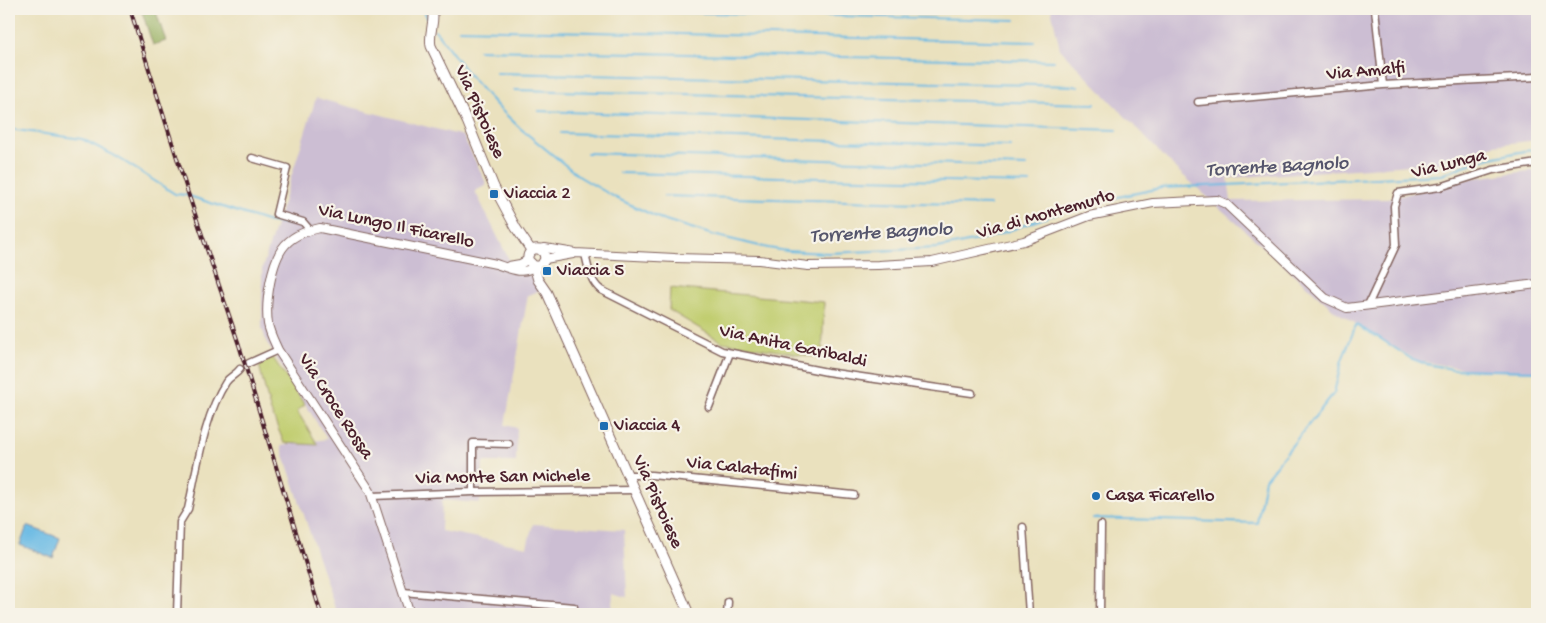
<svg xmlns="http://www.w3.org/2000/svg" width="1546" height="623" font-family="'Gochi Hand',sans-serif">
	<rect width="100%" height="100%" fill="#f7f3e8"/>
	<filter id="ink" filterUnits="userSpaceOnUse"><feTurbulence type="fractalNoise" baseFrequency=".02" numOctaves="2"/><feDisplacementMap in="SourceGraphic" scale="10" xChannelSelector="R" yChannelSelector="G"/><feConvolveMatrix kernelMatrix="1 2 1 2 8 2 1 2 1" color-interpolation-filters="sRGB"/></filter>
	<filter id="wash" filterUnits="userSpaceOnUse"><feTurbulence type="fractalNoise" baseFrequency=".0096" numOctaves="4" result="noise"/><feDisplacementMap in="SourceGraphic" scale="20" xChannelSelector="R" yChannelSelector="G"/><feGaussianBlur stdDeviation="1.12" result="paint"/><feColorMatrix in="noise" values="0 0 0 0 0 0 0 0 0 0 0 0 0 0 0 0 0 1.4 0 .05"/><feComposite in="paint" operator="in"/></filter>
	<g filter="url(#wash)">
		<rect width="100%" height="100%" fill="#eae1be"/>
		<!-- industrial -->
		<path fill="#ccbed3" d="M1051 9H1537V140L1494 145 1439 163 1228 178 1231 201 1387 199 1473 178 1537 170V372L1482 371 1418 361 1335 311 1176 169 1060 49Z
			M316 98 463 136 487 185 475 191 516 274 531 275 540 290 528 295 505 425 517 428 516 462H483L480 503 442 500 441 531 527 547 533 524 624 530 627 597 613 593 612 614H337L281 446 327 439 267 343 262 328V269Z"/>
		<!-- green -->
		<path fill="#c1cd6f" stroke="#86764d" d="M670 288 824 302 822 358 722 342 669 310Z
			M271 355 305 405 297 411 318 445 284 443 270 409 258 361Z"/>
		<!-- forest -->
		<path fill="#98b062" stroke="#716846" d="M141 9H155L166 41 153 45Z"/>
		<!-- water -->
		<path fill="#69bae4" stroke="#5a6c88" d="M27 526 60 538 53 558 20 545Z"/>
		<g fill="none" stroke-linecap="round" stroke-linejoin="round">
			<!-- stream -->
			<path stroke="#69bae4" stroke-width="2" d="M423 9 429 21
				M535 9 1015 20
				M459 29 1034 42
				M435 30 469 75 499 108 521 129 580 177 616 198 659 218 713 235 768 248 787 251 829 253 938 248 988 238 1084 204 1161 188 1442 175C1472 160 1504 155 1537 149
				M478 50 1054 61
				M496 73 1078 86
				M514 90 1095 104
				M538 111 1117 130
				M9 129 82 139 117 157 175 194 186 195 269 222 293 224
				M561 133 1010 146
				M587 153 1026 166
				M619 173 1030 183
				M664 196 990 205
				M1093 518 1257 523 1265 479 1334 393 1342 360 1356 325 1378 337 1410 358 1426 364 1452 369 1537 371"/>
		</g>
	</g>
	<g filter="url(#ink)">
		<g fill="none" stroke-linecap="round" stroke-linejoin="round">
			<!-- minor casing -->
			<g stroke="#82635e" stroke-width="9">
				<path id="minor" d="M1375 9 1383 85
					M1198 102 1383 85 1537 77
					M252 158 287 168 276 214 303 222 310 230
					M585 254C588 266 590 282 601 290L722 351 827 372 972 393
					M1368 305 1396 245 1394 206 1398 193 1440 187 1493 170 1537 163
					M249 363 278 350
					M709 407 730 353
					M628 475H651L854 495
					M473 492V443L509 444
					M372 496 473 492 634 490
					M1023 527 1029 614
					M403 592 574 607
					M177 614 180 522 188 509C197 469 204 416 226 382 230 376 236 375 240 369
					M727 614 728 602
					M1100 614 1101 525"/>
			</g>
			<!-- tertiary casing -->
			<g stroke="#82635e" stroke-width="10">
				<path id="tertiary" d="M539 249 545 248 575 253 675 258 759 260 808 266 878 265 932 262 1024 241 1089 216 1153 203 1217 200 1226 204 1325 298 1347 308 1537 284
					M545 259 573 254
					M509 266 520 264 528 260
					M410 614 370 491 278 350C274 341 270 334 268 324 265 303 271 261 285 245 295 234 307 231 320 228L496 264C508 268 524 276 534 266"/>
			</g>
			<!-- secondary casing -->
			<g stroke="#82635e" stroke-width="11">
				<path id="secondary" d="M432 9C436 21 428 33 431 46L467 121 494 187 516 228 531 250
					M534 266H541L545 259 544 253 539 249C532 248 527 253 528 260L534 266 538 280 547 293 689 614"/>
			</g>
			<!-- minor -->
			<use href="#minor" stroke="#fff" stroke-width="6"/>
			<!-- tertiary -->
			<use href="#tertiary" stroke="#fff" stroke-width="8"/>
			<!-- secondary -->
			<use href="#secondary" stroke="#fff" stroke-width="9"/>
			<!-- rail casing -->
			<g stroke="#4a1f2b" stroke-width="4">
				<path id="rail" d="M130 9 187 190 239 345 321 614"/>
			</g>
			<!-- rail -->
			<use href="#rail" stroke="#f7f3e8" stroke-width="2" stroke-dasharray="5.5" stroke-linecap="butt"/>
		</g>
	</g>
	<!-- markers -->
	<g fill="#1f6fb2" stroke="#f7f3e8" stroke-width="2">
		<rect x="489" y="189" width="10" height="10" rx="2.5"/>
		<rect x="542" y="266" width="10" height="10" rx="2.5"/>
		<rect x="599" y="421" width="10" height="10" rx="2.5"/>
		<circle cx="1096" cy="496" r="5"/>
	</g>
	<g text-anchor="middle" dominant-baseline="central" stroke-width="4.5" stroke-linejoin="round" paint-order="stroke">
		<!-- street labels -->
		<g font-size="19" fill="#4a1f2b" stroke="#f7f3e8">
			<text transform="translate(1366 72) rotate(-5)">Via Amalfi</text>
			<text transform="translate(479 112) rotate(66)">Via Pistoiese</text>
			<text transform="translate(1449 165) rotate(-14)">Via Lunga</text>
			<text transform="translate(1046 215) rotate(-16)">Via di Montemurlo</text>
			<text transform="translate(396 227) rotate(12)">Via Lungo Il Ficarello</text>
			<text transform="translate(793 347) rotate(12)">Via Anita Garibaldi</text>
			<text transform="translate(335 407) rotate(57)">Via Croce Rossa</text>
			<text transform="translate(742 469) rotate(6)">Via Calatafimi</text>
			<text transform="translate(503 478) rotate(-1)">Via Monte San Michele</text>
			<text transform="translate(657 502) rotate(66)">Via Pistoiese</text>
		</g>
		<!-- poi labels -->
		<g font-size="19" fill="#4a1f2b" stroke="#f7f3e8" text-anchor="start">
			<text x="504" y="194">Viaccia 2</text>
			<text x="557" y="271">Viaccia 5</text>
			<text x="614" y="426">Viaccia 4</text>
			<text x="1106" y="496">Casa Ficarello</text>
		</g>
		<!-- water labels -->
		<g font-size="20" font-style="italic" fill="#55556c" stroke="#f7f3e8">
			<text transform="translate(1277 168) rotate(-3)">Torrente Bagnolo</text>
			<text transform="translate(881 234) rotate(-3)">Torrente Bagnolo</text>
		</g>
	</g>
	<!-- margin -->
	<rect width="1546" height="623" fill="none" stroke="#f7f3e8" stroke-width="30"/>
</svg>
